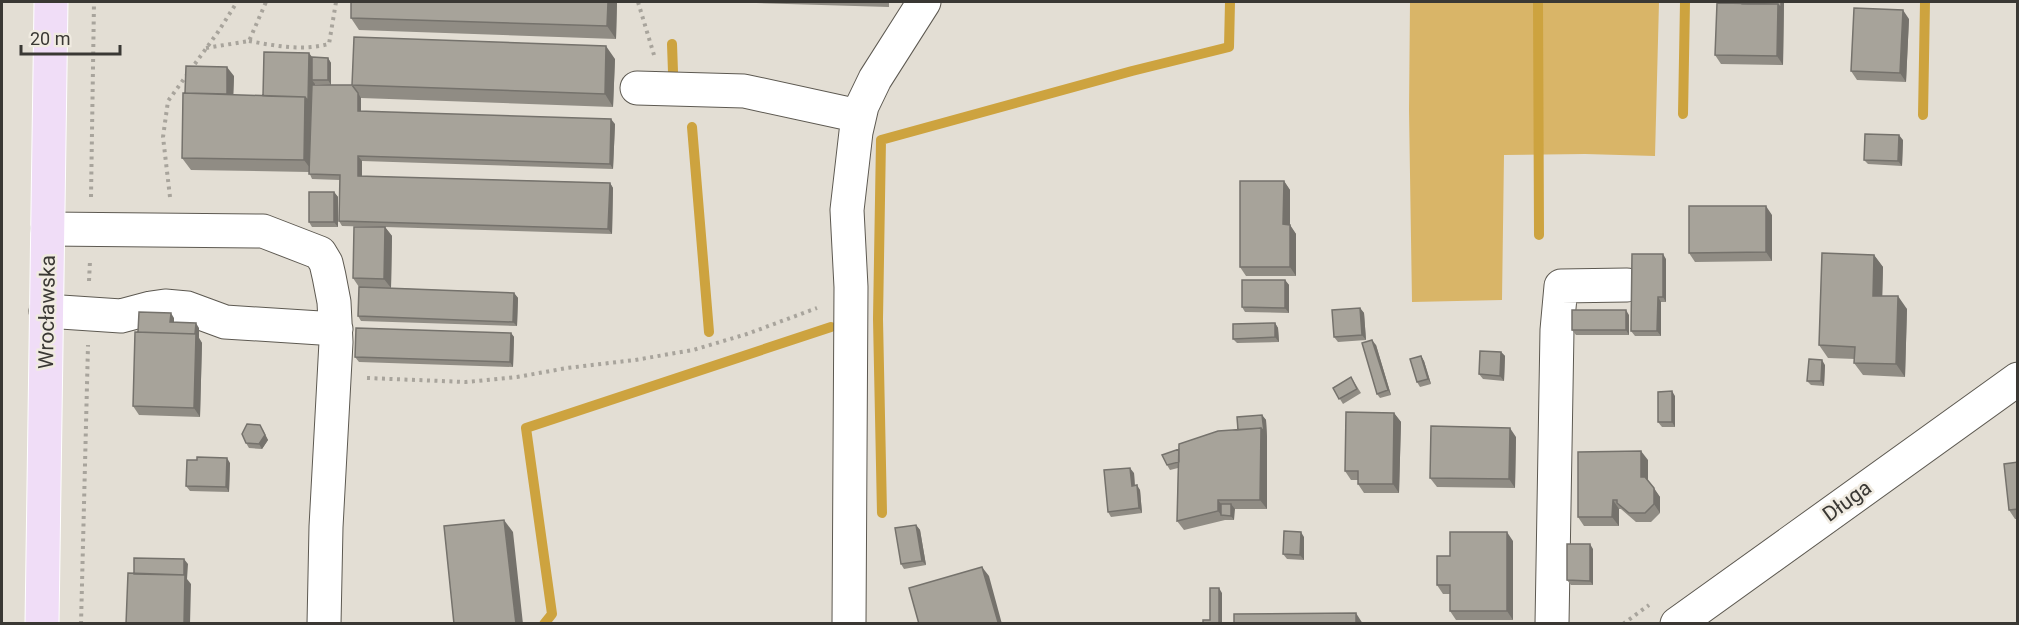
<svg xmlns="http://www.w3.org/2000/svg" width="2019" height="625" font-family="Roboto,sans-serif">
	<rect width="100%" height="100%" fill="#e3ded4"/>
	<!-- green -->
	<path fill="#d9b568" d="M1410 2H1659L1655 156 1585 154 1504 155 1502 300 1412 302 1409 110Z"/>
	<g fill="none" stroke-linecap="round" stroke-linejoin="round">
		<!-- stream -->
		<path stroke="#cda33f" stroke-width="10" d="M1538 2 1539 235
			M672 44 673 72
			M1683 114 1685 2
			M1923 115 1925 2
			M692 127 709 332
			M882 513 878 319 881 140 1132 71 1229 47 1230 2
			M544 624 552 614 526 428 831 327"/>
		<!-- minor casing -->
		<g stroke="#5d5951" stroke-width="35">
			<path id="minor" d="M637 88 744 91 859 116
				M48 229 263 231 320 253 326 263 329 276 334 302 336 342 326 527 324 624
				M46 311 121 316 151 308 165 306 187 308 225 322 336 329
				M849 624 851 287 847 210 856 132 862 106 875 79 924 2
				M1552 624 1557 330 1561 286 1627 285
				M1677 624 2018 379"/>
		</g>
		<!-- major casing -->
		<g stroke="#fff" stroke-width="35">
			<path id="major" d="M42 624 51 2"/>
		</g>
		<!-- path -->
		<path stroke="#a8a49c" stroke-width="4" stroke-dasharray="3 4.5" stroke-linecap="butt" d="M638 2 654 55
			M249 41C276 46 302 51 329 44L336 2
			M206 48 249 41 266 2
			M91 197 94 2
			M170 197 163 137 168 101 218 32 237 2
			M89 281 90 261
			M367 378 466 382 517 377 567 368 635 360 693 350 747 334 817 308
			M81 624 88 345
			M1623 624 1649 605"/>
		<!-- minor -->
		<use href="#minor" stroke="#fff" stroke-width="33"/>
		<!-- major -->
		<use href="#major" stroke="#f0ddf7" stroke-width="33"/>
	</g>
	<!-- wall -->
	<path fill="#908c84" d="M351 2H617L616 39 359 30 351 18Z
		M725 2H889V7Z
		M1742 2H1784L1783 65 1721 64 1715 55 1742 4Z
		M1909 19 1906 82 1857 80 1851 71Z
		M312 57 328 58 331 63V85L315 84V85H352L615 59 613 107 361 98V111L615 124 613 169 362 161V176L610 183 613 188 612 234 385 227 392 236 391 288 514 293 518 298 517 326 361 321 358 316 359 287 353 278 382 227 342 226 339 221 340 180 312 179 309 172 191 170 182 158 185 93 234 76 233 95 263 96Z
		M1903 140 1902 166 1868 164 1864 160Z
		M1284 181 1290 190V225L1296 234V276H1246L1240 267Z
		M334 192 338 197V227H312L309 222Z
		M1772 215V261L1695 262 1689 253Z
		M1874 255 1883 267 1882 296 1907 309 1905 377 1863 375 1854 363 1855 359 1828 358 1819 345Z
		M1666 259V302H1661V336H1635L1631 331Z
		M1285 280 1289 285V313L1245 312 1242 307Z
		M1360 308 1364 313 1366 340 1338 342 1334 337Z
		M1629 315V335H1576L1572 330Z
		M174 318V322L199 328V338L202 343 200 417 139 415 133 406 138 332Z
		M1275 323 1278 328 1279 342 1237 343 1233 339Z
		M511 333 514 337 513 367 359 362 355 357Z
		M1376 345 1391 395 1380 398 1377 394Z
		M1501 352 1505 356 1504 381 1483 379 1479 374Z
		M1421 356 1424 361 1431 384 1420 387 1417 382Z
		M1825 365 1824 386 1811 385 1807 381Z
		M1351 377 1361 393 1343 404 1333 388Z
		M1675 396V427H1662L1658 422Z
		M1394 413 1401 422 1399 493H1364L1358 484V480H1351L1345 471Z
		M1262 415 1266 420 1267 437V509H1234V520H1225L1184 530 1177 521 1178 468 1170 470 1167 465 1238 430Z
		M263 430 268 440 262 449 249 448 246 443Z
		M1516 437 1515 488 1437 487 1430 478Z
		M197 460 230 463 229 492 190 491 186 486Z
		M1648 460V481L1660 497V513L1651 522H1636L1621 509H1619V526H1584L1578 517Z
		M2018 462V519H2015L2009 510Z
		M1134 473 1135 486 1140 490 1142 513 1111 517 1108 512Z
		M916 525 920 530 926 565 904 569 901 564Z
		M1304 537V560L1287 559 1283 554Z
		M1513 541V620H1456L1450 611V594H1443L1437 585 1450 556Z
		M1593 549V585H1571L1567 580Z"/>
	<!-- shaded-wall -->
	<path fill="#75726c" d="M608 2H617L616 39 607 26Z
		M1781 2H1784L1783 65 1777 56 1778 4Z
		M1903 10 1909 19 1906 82 1900 73Z
		M606 46 615 59 613 107 605 94Z
		M309 53 316 62 312 80 315 84 313 172 304 160 305 97Z
		M328 58 331 63V85L328 80Z
		M227 67 234 76 233 106 227 97Z
		M358 93 361 98V115L358 111Z
		M611 119 615 124 613 169 610 164Z
		M1899 135 1903 140 1902 166 1898 161Z
		M358 156 362 161V181L358 176Z
		M1284 181 1290 190V233L1283 224Z
		M610 183 613 188 612 234 608 229Z
		M334 192 338 197V227L334 222Z
		M1766 206 1772 215V261L1766 252Z
		M1290 225 1296 234V276L1290 267Z
		M385 227 392 236 391 288 384 279Z
		M1663 254 1666 259V302L1663 297Z
		M1874 255 1883 267 1882 308 1873 296Z
		M1285 280 1289 285V313L1285 308Z
		M514 293 518 298 517 326 513 322Z
		M1898 296 1907 309 1905 377 1896 364Z
		M1658 297 1661 302V336L1657 331Z
		M1360 308 1364 313 1366 340 1362 335Z
		M1626 310 1629 315V335L1626 330Z
		M171 313 174 318V327L170 322Z
		M196 323 199 328V338L202 343 200 417 194 408Z
		M1275 323 1278 328 1279 342 1275 337Z
		M511 333 514 337 513 367 510 362Z
		M1372 340 1376 345 1391 395 1388 390Z
		M1501 352 1505 356 1504 381 1500 376Z
		M1421 356 1424 361 1431 384 1428 379Z
		M1822 360 1825 365 1824 386 1821 381Z
		M1672 391 1675 396V427L1672 422Z
		M1394 413 1401 422 1399 493 1393 484Z
		M1262 415 1266 420 1267 437V509L1260 500 1261 428Z
		M260 425 268 440 262 449 259 444Z
		M1510 428 1516 437 1515 488 1509 479Z
		M1641 451 1648 460V486L1641 477Z
		M227 458 230 463 229 492 226 487Z
		M1130 468 1134 473 1135 491 1132 486Z
		M1137 485 1140 490 1142 513 1139 508Z
		M1654 488 1660 497V513L1654 504Z
		M1218 500 1225 509 1221 515 1225 520 1218 511Z
		M1613 500 1619 509V526L1612 517Z
		M1231 504 1235 509 1234 520 1231 516Z
		M504 520 513 532 523 624H516Z
		M916 525 920 530 926 565 922 561Z
		M1301 532 1304 537V560L1300 555Z
		M1507 532 1513 541V620L1507 611Z
		M1590 544 1593 549V585L1590 581Z
		M184 559 188 564 187 579 191 584 190 624H184Z
		M982 567 989 576 1002 624H999L998 622Z
		M1219 588 1222 593V624H1219Z
		M1356 613 1363 624H1356Z"/>
	<!-- building -->
	<path fill="#a7a39a" stroke="#75726c" stroke-width="1.5" d="M351 2H608L607 26 351 18Z
		M1742 2H1781V9L1778 4H1742Z
		M1717 3 1778 4 1777 56 1715 55Z
		M1854 8 1903 10 1900 73 1851 71Z
		M354 37 606 46 605 94 352 85Z
		M264 52 309 53 308 101 305 97 263 96Z
		M312 57 328 58V80H312Z
		M186 66 227 67V94L185 93Z
		M312 85H352L358 93V111L611 119 610 164 358 156V176L610 183 608 229 339 221 340 175 309 174Z
		M183 93 305 97 304 160 182 158Z
		M1865 134 1899 135 1898 161 1864 160Z
		M1240 181H1284L1283 224 1290 225V267H1240Z
		M309 192H334V222H309Z
		M1689 206H1766V252L1689 253Z
		M354 227H385L384 279 353 278Z
		M1822 253 1874 255 1873 296H1898L1896 364 1854 363 1855 347 1819 345Z
		M1632 254H1663V297H1658L1657 331H1631Z
		M1242 280H1285V308L1242 307Z
		M359 287 514 293 513 322 358 316Z
		M1360 308 1362 335 1334 337 1332 310Z
		M1572 310H1626V330H1572Z
		M139 312 171 313 170 322 196 323 195 334 138 332Z
		M1275 323V337L1233 339V324Z
		M356 328 511 333 510 362 355 357Z
		M135 332 196 334 194 408 133 406Z
		M1372 340 1388 390 1377 394 1362 343Z
		M1480 351 1501 352 1500 376 1479 374Z
		M1421 356 1428 379 1417 382 1410 359Z
		M1809 359 1822 360 1821 381H1807Z
		M1351 377 1357 389 1339 399 1333 388Z
		M1672 391V422H1658V392Z
		M1346 412 1394 413 1393 484H1358V471H1345Z
		M1262 415 1264 432 1261 428 1238 430 1237 417Z
		M247 424 260 425 265 435 259 444 246 443 242 434Z
		M1431 426 1510 428 1509 479 1430 478Z
		M1261 428 1260 500H1218V511L1177 521 1179 444 1218 431Z
		M1179 449V462L1167 465 1162 455Z
		M1641 451V477H1645L1654 488V504L1645 513H1629L1617 503V500H1613L1612 517H1578V452Z
		M197 457 227 458 226 487 186 486 187 460H197Z
		M2018 462V509L2009 510 2004 464Z
		M1130 468 1132 486 1137 485 1139 508 1108 512 1104 470Z
		M1221 504H1231V516L1221 515Z
		M504 520 516 624H454L444 526Z
		M916 525 922 561 901 564 895 528Z
		M1284 531 1301 532 1300 555 1283 554Z
		M1450 532H1507V611H1450V585H1437V556H1450Z
		M1567 544H1590V581L1567 580Z
		M134 558 184 559V575L134 574Z
		M982 567 998 622 994 624H919L909 588Z
		M128 573 185 575 184 624H126Z
		M1210 588H1219V624H1203V620H1210Z
		M1356 613V624H1234V614Z"/>
	<g text-anchor="middle" dominant-baseline="central" stroke-width="5" stroke-linejoin="round" paint-order="stroke">
		<!-- street labels -->
		<g font-size="21" fill="#3a3834" stroke="#f0ebe1">
			<text transform="translate(47 312) rotate(-89)">Wrocławska</text>
			<text transform="translate(1847 501) rotate(-36)">Długa</text>
		</g>
	</g>
	<!-- border -->
	<rect width="2019" height="625" fill="none" stroke="#3a3834" stroke-width="6"/>
	<!-- scale -->
	<path d="M21 45v9h99v-9" fill="none" stroke="#3a3834" stroke-width="3"/>
	<text x="30" y="45" font-size="18" fill="#3a3834" stroke="#f0ebe1" stroke-width="4.5" paint-order="stroke">20 m</text>
</svg>
